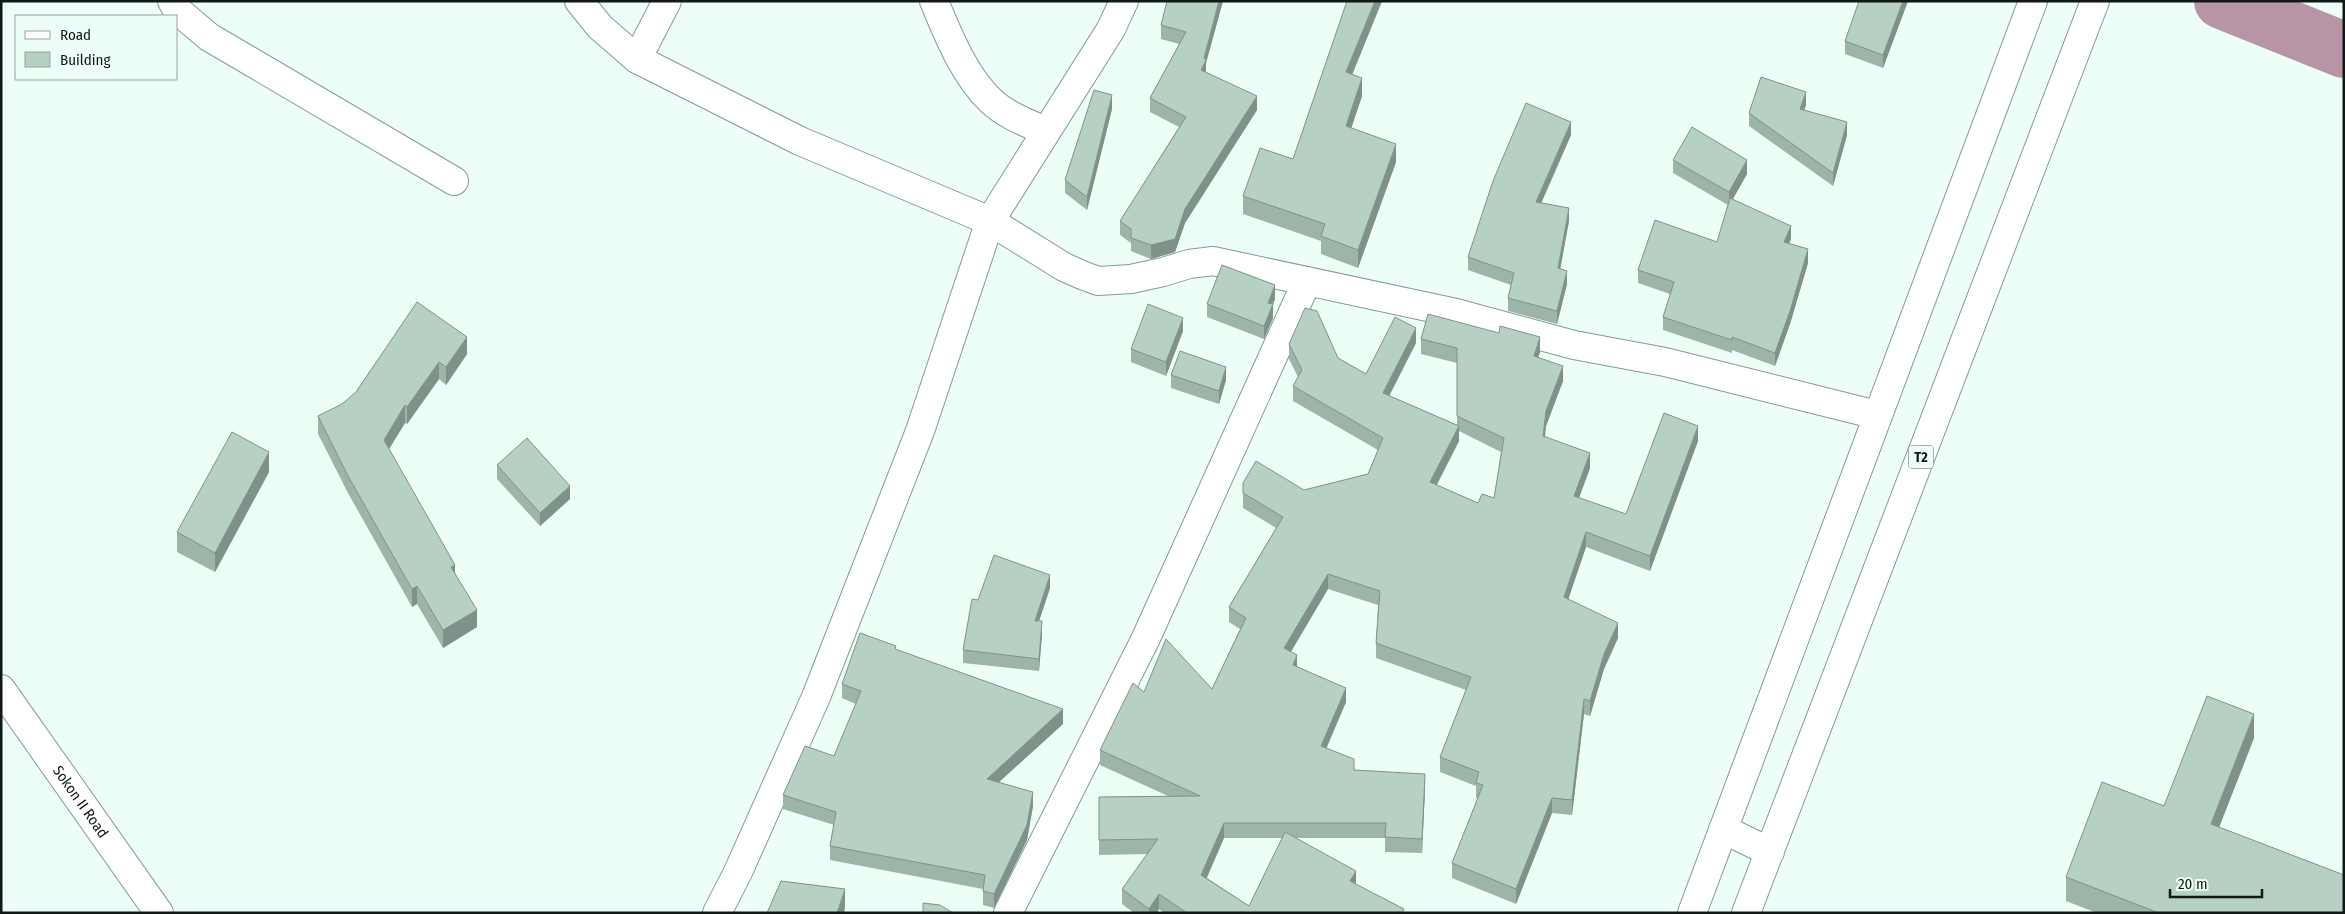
<svg xmlns="http://www.w3.org/2000/svg" width="2345" height="914" font-family="'Fira Sans Condensed',sans-serif">
	<rect width="100%" height="100%" fill="#edfef6"/>
	<g fill="none" stroke-linecap="round" stroke-linejoin="round">
		<!-- river -->
		<path stroke="#b795a6" stroke-width="56" d="M2222 1 2344 50"/>
		<!-- minor casing -->
		<g stroke="#839c90" stroke-width="30">
			<g id="minor">
				<path d="M172 1 177 10 209 37 454 181"/>
				<path d="M579 1 600 27 637 59 800 141 990 221 1064 267 1082 275 1098 281 1131 279 1163 272 1189 264 1213 261 1456 313 1574 345 1665 362 1877 415"/>
				<path d="M934 1C948 35 964 75 991 101 1006 115 1027 123 1045 131"/>
				<path d="M637 59 667 1"/>
				<path id="s1" d="M1 689 159 913"/>
				<path d="M717 913 738 872 816 697 920 431 990 221 1111 29 1124 1"/>
				<path d="M1008 913 1146 638 1307 281"/>
			</g>
		</g>
		<!-- highway casing -->
		<g stroke="#839c90" stroke-width="30">
			<path id="highway" d="M1723 829 1770 852
				M1692 913 2033 1
				M1746 913 2095 1"/>
		</g>
		<!-- minor -->
		<use href="#minor" stroke="#fff" stroke-width="28"/>
		<!-- highway -->
		<use href="#highway" stroke="#fff" stroke-width="28"/>
	</g>
	<!-- wall -->
	<path fill="#9db4a9" fill-rule="evenodd" d="M1167 1H1223L1206 63V72L1257 110 1185 223 1175 252 1151 259 1131 251V243L1120 235V221L1179 127 1150 112V98L1179 44 1161 39V25Z
		M1382 1 1352 74 1362 96 1351 128 1396 162 1358 268 1321 254V241L1243 214V196L1293 159Z
		M1908 1 1883 68 1845 54V41Z
		M1806 105 1804 110 1847 135 1833 186 1749 126V113Z
		M1112 109 1087 210 1065 193V180Z
		M1571 135 1541 203 1569 221 1560 269 1567 284 1557 324 1508 311V298L1511 285 1468 270V257Z
		M1673 160 1747 174 1732 200 1791 239 1789 244 1808 263 1790 324 1775 366 1732 350V353L1663 330V317L1670 294 1638 283V270L1717 242 1728 205 1673 173Z
		M1275 299 1273 304V318L1264 339 1207 317V304Z
		M417 302 467 354 446 385 439 379 407 424 405 423 389 449 455 573 477 627 443 648 417 604 412 607 348 493 318 434V416L342 404 356 392Z
		M1183 331 1166 376 1131 362V349Z
		M1421 339 1540 352 1538 357 1563 381 1546 426 1545 436 1590 468 1579 498 1626 514 1698 441 1650 571 1586 547 1568 599 1618 638 1604 669 1590 716 1584 714 1572 815 1552 813 1516 904 1452 878V863L1478 798H1476V786L1440 772V757L1466 690 1376 658V643L1378 605 1328 589 1291 652 1297 667 1346 702 1326 748 1354 770 1425 789 1422 853 1385 852V838H1295L1356 884 1404 913H1164L1159 909 1157 913H1134L1122 904V889L1147 854 1099 855V797L1168 796 1100 765V750L1144 692 1212 689 1240 629 1229 622V607L1276 528 1243 508V483L1304 490 1368 474 1378 450 1293 401V386L1298 377 1289 359V344L1338 358 1366 374 1416 343 1389 396 1457 425V363L1421 354ZM1459 431 1501 452 1494 498 1478 503 1437 485 1459 441ZM1224 838H1282L1249 906 1207 878Z
		M1171 375 1226 380 1219 404 1171 388Z
		M497 465 570 499 540 526 497 479Z
		M269 472 215 572 177 552V532Z
		M1050 588 1039 621 1042 634 1039 671 963 663V650L978 600Z
		M896 650 1063 724 999 782 1033 806 1027 840 994 908 983 905V889L830 860V846L834 825 783 809V795L834 756 856 704 842 698V684Z
		M2254 738 2219 827 2344 913H2097L2066 901V877L2164 806Z"/>
	<!-- shaded-wall -->
	<path fill="#7f9289" d="M1219 1H1223L1206 63V73L1201 70Z
		M1375 1H1382L1346 90V72Z
		M1903 1H1908L1883 68V55Z
		M1362 78V96L1346 144V126Z
		M1806 92V105L1800 122V109Z
		M1112 95V109L1087 210V197Z
		M1257 96V110L1185 223 1175 252 1151 259V245L1185 209Z
		M1571 122V135L1536 215V202Z
		M1847 122V135L1833 186V173Z
		M1396 144V162L1358 268V250Z
		M1747 160V174L1729 206V192Z
		M1569 208V221L1558 281V268Z
		M1791 226V239L1784 255V242Z
		M1808 249V263L1790 324 1775 366V353Z
		M1567 271V284L1557 324V311Z
		M1275 285V299L1272 306 1273 304V318L1264 339V326L1268 303Z
		M1183 318V331L1166 376V362Z
		M1416 328V343L1383 408V393Z
		M467 337V354L446 385V367Z
		M1540 337V352L1534 370V356Z
		M439 362V379L407 424V407Z
		M1563 366V381L1546 426 1543 450V436L1546 411Z
		M1226 367V380L1219 404V391Z
		M405 405V423L384 457V440Z
		M1459 426V441L1430 497V482Z
		M1698 426V441L1650 571V556Z
		M269 452V472L215 572V553Z
		M1590 453V468L1574 511V496Z
		M570 486V499L540 526V513Z
		M1586 532V547L1564 612V597Z
		M455 565V583L451 567Z
		M1328 574V589L1284 663V648Z
		M1050 575V588L1035 633V621Z
		M417 586V604L412 607V589Z
		M477 610V627L443 648V630Z
		M1042 621V634L1039 671V659Z
		M1618 623V638L1604 669 1590 716V701L1604 654Z
		M1297 655V670L1293 665Z
		M1346 688V702L1321 761V746Z
		M1584 699V714L1572 815V800Z
		M1063 709V724L987 793V779Z
		M2254 714V738L2211 848V824Z
		M1425 774V789L1422 853V839Z
		M1033 792V806L1027 840 994 908V894Z
		M1552 798V813L1516 904V889Z
		M1224 823V838L1201 890V875Z
		M1356 871V885L1350 881Z
		M845 889V908L844 913H837Z
		M1159 894V909L1157 913H1149V909Z"/>
	<!-- building -->
	<path fill="#b6d1c4" stroke="#7f9289" d="M1167 1H1219L1204 58 1206 60 1201 70 1257 96 1185 209 1175 239 1151 245 1131 238V229L1120 221 1186 117 1150 98 1186 32 1161 25Z
		M1347 1H1375L1346 72 1362 78 1346 126 1396 144 1358 250 1321 236 1325 224 1243 196 1260 148 1293 159Z
		M1859 1H1903L1883 55 1845 41Z
		M1761 77 1806 92 1800 109 1847 122 1833 173 1749 113Z
		M1094 90 1112 95 1087 197 1065 180Z
		M1526 103 1571 122 1536 202 1569 208 1558 268 1567 271 1557 311 1508 298 1514 273 1468 257 1493 181Z
		M1692 127 1747 160 1729 192 1673 160Z
		M1730 198 1791 226 1784 242 1808 249 1790 311 1775 353 1732 337V340L1663 317 1674 282 1638 270 1655 220 1717 242Z
		M1222 265 1275 285 1268 303 1273 304 1264 326 1207 304Z
		M417 302 467 337 446 367 439 362 407 407 405 405 384 440 455 565 451 567 477 610 443 630 417 586 412 589 348 476 318 416 342 404 356 392Z
		M1148 304 1183 318 1166 362 1131 349Z
		M1305 308 1317 311 1338 358 1366 374 1395 317 1416 328 1383 393 1459 426 1430 482 1478 503 1482 494 1494 498 1504 438 1457 416V348L1421 339 1428 314 1499 333 1500 326 1540 337 1534 356 1563 366 1546 411 1543 436 1590 453 1574 496 1626 514 1664 413 1698 426 1650 556 1586 532 1564 597 1618 623 1604 654 1590 701 1584 699 1572 800 1552 798 1516 889 1452 863 1483 785 1476 783 1479 772 1440 757 1471 677 1376 643 1380 591 1328 574 1284 648 1297 655 1293 665 1346 688 1321 746 1354 759V770L1425 774 1422 839 1385 837 1386 823H1224L1201 875 1249 906 1285 832 1356 871 1350 881 1404 909 1402 913H1187L1159 894 1149 909 1122 889 1158 839 1099 840V797L1200 796 1100 750 1133 683 1144 692 1166 639 1212 689 1246 618 1229 607 1283 517 1243 493V483L1256 461 1304 490 1368 474 1383 438 1293 386 1302 370 1289 344Z
		M1180 351 1226 367 1219 391 1171 375Z
		M232 432 269 452 215 553 177 532Z
		M527 438 570 486 540 513 497 465Z
		M994 555 1050 575 1035 621H1042L1039 659 963 650 972 599 978 600Z
		M860 633 896 646 895 649 1063 709 987 779 1033 792 1027 825 994 894 983 891 985 875 830 846 836 812 783 795 805 746 834 756 861 691 842 684Z
		M2207 696 2254 714 2211 824 2344 875V913H2159L2066 877 2102 782 2164 806Z
		M781 881 845 889 837 913H767Z
		M923 903 940 905 953 913H923Z"/>
	<g text-anchor="middle" dominant-baseline="central" stroke-width="5" stroke-linejoin="round" paint-order="stroke">
		<!-- shield labels -->
		<rect fill="#edfef6" stroke="#525e58" stroke-width="1" x="1908.5" y="445.5" width="25" height="23" rx="4"/>
		<g font-size="14" font-weight="bold" fill="#101915">
			<text x="1921" y="457">T2</text>
		</g>
		<!-- street labels -->
		<g font-size="15" fill="#101915" stroke="#edfef6">
			<text stroke="none"><textPath href="#s1" startOffset="138">Sokon II Road</textPath></text>
		</g>
	</g>
	<!-- border -->
	<rect width="2345" height="914" fill="none" stroke="#101915" stroke-width="5"/>
	<!-- legend -->
	<rect x="15" y="15" width="162" height="65" fill="#edfef6" stroke="#95a29c"/>
	<rect x="25" y="31" width="25" height="8" fill="#ffffff" stroke="#95a29c"/>
	<text x="60" y="40" font-size="15" fill="#101915">Road</text>
	<rect x="25" y="52" width="25" height="15" fill="#b6d1c4" stroke="#95a29c"/>
	<text x="60" y="65" font-size="15" fill="#101915">Building</text>
	<!-- scale -->
	<path d="M2170 889v8h92v-8" fill="none" stroke="#101915" stroke-width="2.5"/>
	<text x="2178" y="889" font-size="15" fill="#101915" stroke="#edfef6" stroke-width="4" paint-order="stroke">20 m</text>
</svg>
